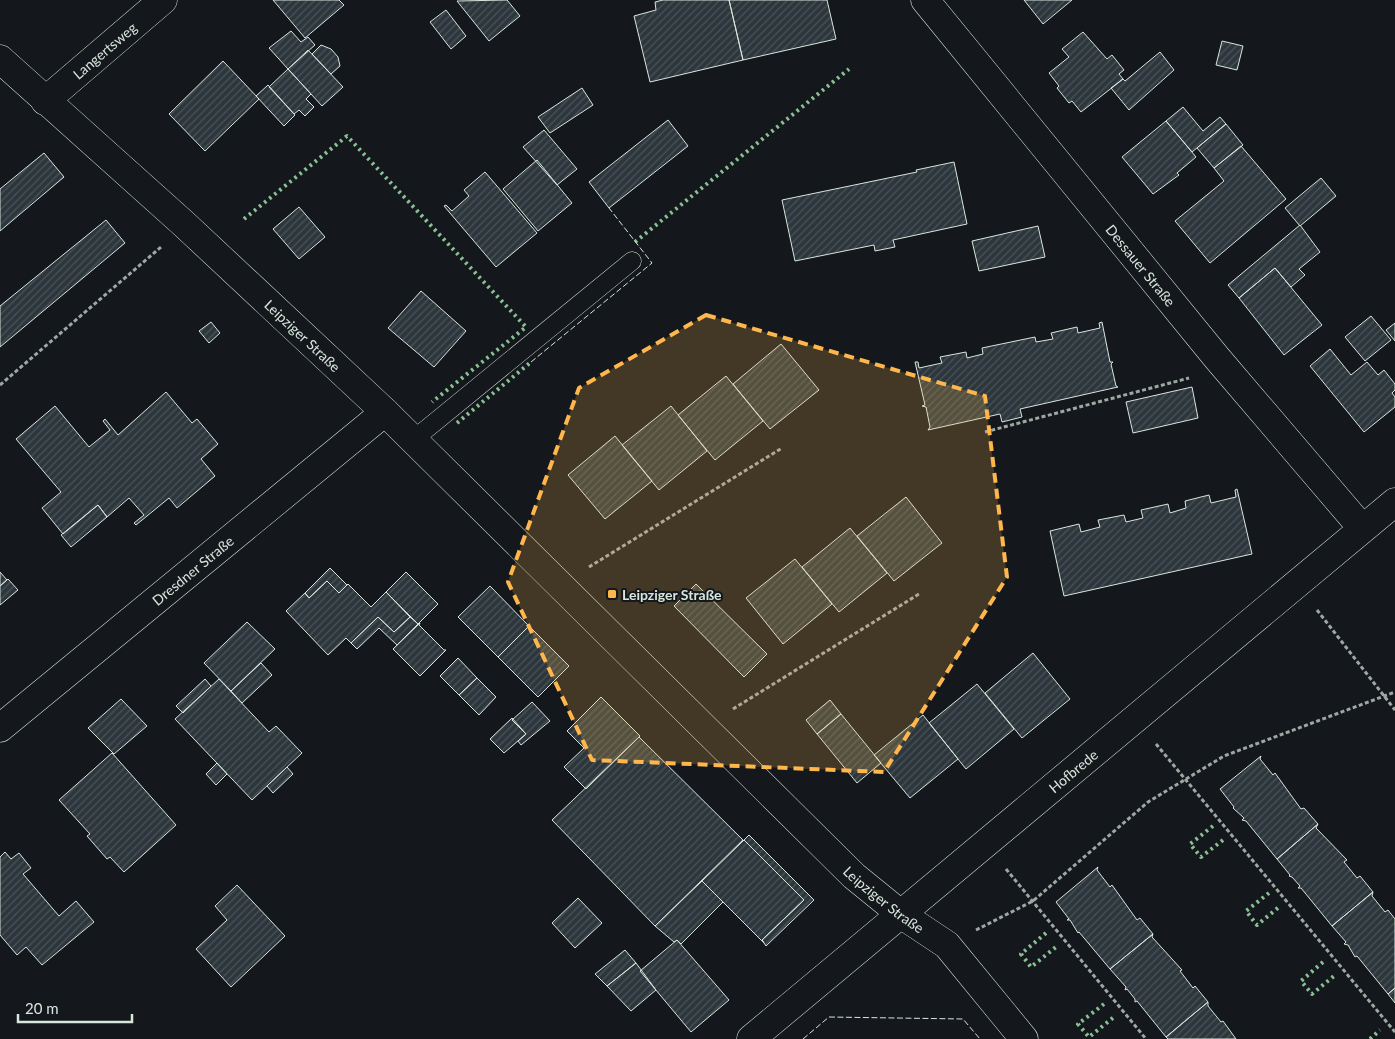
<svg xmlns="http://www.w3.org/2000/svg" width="1395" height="1039" font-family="Lato,sans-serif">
	<defs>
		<pattern id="building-hatch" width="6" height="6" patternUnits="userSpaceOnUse" patternTransform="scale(1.25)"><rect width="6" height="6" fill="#2c363c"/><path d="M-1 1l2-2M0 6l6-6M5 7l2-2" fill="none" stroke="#4a5358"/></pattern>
	</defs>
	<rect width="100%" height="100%" fill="#14181c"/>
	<!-- building -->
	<path fill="url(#building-hatch)" stroke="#d8e6dc" d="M273 0H339L344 5 305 38Z
		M507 0 520 16 489 41 457 1Z
		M663 0H729L743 60 650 82 634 16 656 10 655 2Z
		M729 0H827L836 39 743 60Z
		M1024 0H1072L1043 24Z
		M446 10 466 36 451 49 430 22Z
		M291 31 301 42 308 37 315 45 288 69 269 48Z
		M1083 32 1107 59 1112 55 1124 70 1119 74 1123 79 1081 112 1072 101 1069 103 1057 88 1059 86 1049 73 1069 57 1062 49Z
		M1222 41 1243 46 1237 70 1216 65Z
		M321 45 331 49 338 57 340 66 331 74 312 54Z
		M308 50 343 87 322 106 288 69Z
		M1160 52 1174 70 1129 110 1111 88 1123 79 1125 81Z
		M223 61 259 99 205 151 169 114Z
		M288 69 311 94 306 99 314 107 305 116 299 110 294 114 269 87Z
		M268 85 295 115 284 126 256 96Z
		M582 88 593 105 550 133 538 117Z
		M1183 107 1203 131 1220 117 1226 124 1192 152 1166 121Z
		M668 120 688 146 609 208 589 182Z
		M1166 121 1196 157 1177 173 1179 175 1153 194 1122 157Z
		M1226 124 1243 145 1214 168 1197 148Z
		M544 130 577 169 557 185 523 147Z
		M1241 146 1286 199 1210 263 1175 221 1224 181 1214 168Z
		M44 153 64 177 0 231V189Z
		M537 160 572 203 538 231 503 189Z
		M954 162 967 224 893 240 895 247 875 251 874 245 795 261 782 200 917 172 916 170Z
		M485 172 537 233 496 267 444 206 446 205 452 211 469 196 464 190Z
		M1321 178 1336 196 1300 226 1285 208Z
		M299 207 325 237 299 259 273 229Z
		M106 220 125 243 0 347V306Z
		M1300 225 1320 252 1299 269 1305 275 1291 287 1275 268 1239 298 1228 285Z
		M1038 226 1045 257 979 271 972 241Z
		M1275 268 1322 325 1284 355 1239 298Z
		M421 291 466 331 434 367 388 328Z
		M1371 316 1391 340 1365 361 1345 337Z
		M211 322 220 333 209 343 199 331Z
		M1102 322 1110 362H1113L1111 364 1116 386 1118 387 1020 409 1022 417 1002 422 1000 414 928 430 930 427 926 407 922 406 925 405 915 362H918L919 368 942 363 940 357 966 352 967 358 983 354 982 348 1035 337 1036 342 1053 339 1051 333 1077 327 1078 333 1100 328 1099 323Z
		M1395 323V341L1386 330Z
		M781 344 819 390 770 429 733 384Z
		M1330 349 1351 375 1367 362 1378 375 1384 370 1395 384V390L1392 393 1395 397V407L1364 432 1310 366Z
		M726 376 763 421 715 460 678 415Z
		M1192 387 1198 418 1133 433 1126 402Z
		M166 392 192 423 197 419 218 444 201 459 215 476 177 508 169 498 136 525 134 523 144 515 129 498 107 517 98 505 63 534 42 508 61 492 16 439 55 406 89 447 110 430 103 421 105 419 118 435Z
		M671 406 707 451 659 490 622 445Z
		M615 436 652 481 605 519 568 475Z
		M1237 489 1252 554 1064 596 1050 531 1079 524 1081 532 1100 527 1098 520 1124 515 1126 522 1143 518 1141 510 1168 504 1170 513 1186 508 1185 501 1209 495 1211 503 1236 497 1235 490Z
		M906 497 942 543 894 581 857 536Z
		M98 505 107 517 71 547 61 535Z
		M850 528 887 573 839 612 802 567Z
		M795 559 832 604 783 644 746 598Z
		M330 568 347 585 339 593 327 581 309 598 305 593Z
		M0 572 7 580 0 586Z
		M406 572 438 604 418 624 386 592Z
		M8 579 18 590 0 605V586Z
		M327 581 339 593 348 584 371 607 386 592 410 617 394 632 378 617 351 643 346 638 328 655 286 611 305 593 309 598Z
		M696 584 767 654 744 677 674 606Z
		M490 586 529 626 498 657 458 617Z
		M378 617 394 632 410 617 418 624 397 645 379 628 357 649 351 643Z
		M247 622 275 649 231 691 204 663Z
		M420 623 419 625 444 650H446L420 676 393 649Z
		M529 626 569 666 538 697 498 657Z
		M1033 653 1070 699 1022 738 985 693Z
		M458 658 477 678 459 695 440 676Z
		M261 663 272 675 242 703 231 691Z
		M477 678 496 697 479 715 459 695Z
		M205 679 211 686 183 713 176 706Z
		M219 679 269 732 276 726 302 753 252 800 175 719Z
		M977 684 1014 729 966 769 929 723Z
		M601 697 640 736 586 789 564 767 584 748 567 731Z
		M121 699 147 726 114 754 88 728Z
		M830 700 841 714 817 734 806 720Z
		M532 702 550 721 521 745 518 741 526 734 512 720Z
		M841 714 881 763 857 783 817 734Z
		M923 715 958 759 910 798 874 755Z
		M512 718 526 734 504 753 490 739Z
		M639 737 743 840 655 926 552 820Z
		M112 753 176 825 124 872 110 857 107 859 87 836 90 834 59 800Z
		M1261 756 1260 759 1273 775 1275 773 1301 809 1304 808 1318 824 1277 859 1246 821 1242 820 1244 818 1233 808 1234 807 1220 789Z
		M217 763 227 774 216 785 206 774Z
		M287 767 293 774 273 793 267 786Z
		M1318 824 1316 828 1347 860 1344 862 1357 878 1360 876 1373 892 1332 926 1301 888H1298L1300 886 1292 877 1289 876 1290 875 1277 859Z
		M749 835 814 900 766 946 762 940 804 900 744 840Z
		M744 840 804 900 762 940 764 943 702 881Z
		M5 852 11 859 19 853 31 868 23 874 59 916 76 901 94 922 42 965 26 947 17 955 0 935V857Z
		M1098 867 1097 870 1110 887 1112 885 1137 920 1140 918 1153 934 1110 969 1079 932 1078 933 1070 920H1067L1069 919 1056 902Z
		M702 881 723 902 681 944 677 940 674 942 655 926Z
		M237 885 285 936 231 987 196 949 227 920 215 906Z
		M1373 892 1372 896 1385 912 1388 910 1395 919V988L1388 994 1357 956 1355 957 1348 945 1344 944 1346 942 1332 926Z
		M578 898 602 923 575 948 552 923Z
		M1153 934 1152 937 1182 970 1180 971 1193 988 1195 986 1208 1002 1166 1037 1137 1001 1135 1002V999L1127 989 1125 990 1126 987 1110 969Z
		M677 940 729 1000 691 1032 640 971Z
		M625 950 636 963 607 986 595 974Z
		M636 963 656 990 631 1011 607 986Z
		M1395 988V1003L1388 994Z
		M1208 1002V1006L1221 1022 1223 1021 1236 1039H1168L1166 1037Z"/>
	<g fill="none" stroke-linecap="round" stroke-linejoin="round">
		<!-- lane casing -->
		<g stroke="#d8e6dc" stroke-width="19">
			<path id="lane" d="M413 440 632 261"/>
		</g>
		<!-- street casing -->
		<g stroke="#d8e6dc" stroke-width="29">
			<g id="street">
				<path id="s1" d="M925 0 1217 358 1362 528"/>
				<path id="s2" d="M0 59 184 224 385 412 854 876 902 915 947 945 1024 1039"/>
				<path id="s3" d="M45 101 163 0"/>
				<path id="s4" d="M0 728 385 412"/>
				<path id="s5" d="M751 1039 1395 502"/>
			</g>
		</g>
		<!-- path -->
		<path stroke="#9da8a2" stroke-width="3" stroke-dasharray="4 2.5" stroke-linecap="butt" d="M0 385 161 247
			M985 432 1189 378
			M589 567 782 448
			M1317 610 1395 710
			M733 709 919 594
			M1156 744 1395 1032
			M1006 869 1146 1039
			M976 930 1033 901 1148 802 1224 756 1395 692"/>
		<!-- lane -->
		<use href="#lane" stroke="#14181c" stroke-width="18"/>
		<!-- street -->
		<use href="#street" stroke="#14181c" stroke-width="28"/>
		<!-- hedge -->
		<path stroke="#8ac095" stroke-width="4" stroke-dasharray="2.5 4" stroke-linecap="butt" d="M244 219 347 136 526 327 432 402
			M635 242 849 69
			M457 423 531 362
			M1213 826 1190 844 1201 857 1223 840
			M1269 893 1246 911 1257 925 1279 907
			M1046 933 1021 954 1031 967 1056 947
			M1323 962 1301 981 1312 994 1334 976
			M1104 1004 1078 1024 1089 1037 1114 1017
			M1370 1039 1380 1030"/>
		<!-- fence -->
		<path stroke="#d8e6dc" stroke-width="1" stroke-dasharray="6 2.5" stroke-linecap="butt" d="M531 362 652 263 609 208
			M803 1039 829 1017 963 1019 980 1039"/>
	</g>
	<!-- marked area -->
	<path fill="#ffb74d" fill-opacity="0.2" stroke="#ffb74d" stroke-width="4" stroke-dasharray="10 6" stroke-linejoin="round" d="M706 315 985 396 1007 577 884 772 592 760 508 582 579 388Z"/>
	<!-- markers -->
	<rect fill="#ffb74d" stroke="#14181c" stroke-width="2" x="607" y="589" width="10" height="10" rx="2.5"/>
	<g text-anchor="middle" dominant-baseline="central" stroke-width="4" stroke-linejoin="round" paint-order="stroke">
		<!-- street labels -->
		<g font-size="14" fill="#d8e6dc" stroke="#14181c">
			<text stroke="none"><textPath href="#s3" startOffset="78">Langertsweg</textPath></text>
			<text stroke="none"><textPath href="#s1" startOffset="342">Dessauer Straße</textPath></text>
			<text stroke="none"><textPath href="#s2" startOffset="410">Leipziger Straße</textPath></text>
			<text stroke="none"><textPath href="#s4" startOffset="249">Dresdner Straße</textPath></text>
			<text stroke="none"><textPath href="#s5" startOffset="419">Hofbrede</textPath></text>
			<text stroke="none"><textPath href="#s2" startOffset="1220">Leipziger Straße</textPath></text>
		</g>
		<!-- poi labels -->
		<g font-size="14" font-weight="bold" fill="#d8e6dc" stroke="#14181c" text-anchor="start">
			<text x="622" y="594">Leipziger Straße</text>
		</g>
	</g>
	<!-- scale -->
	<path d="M18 1014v8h114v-8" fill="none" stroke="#d8e6dc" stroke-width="2.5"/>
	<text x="25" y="1014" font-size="15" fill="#d8e6dc" stroke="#14181c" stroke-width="4" paint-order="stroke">20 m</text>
</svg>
